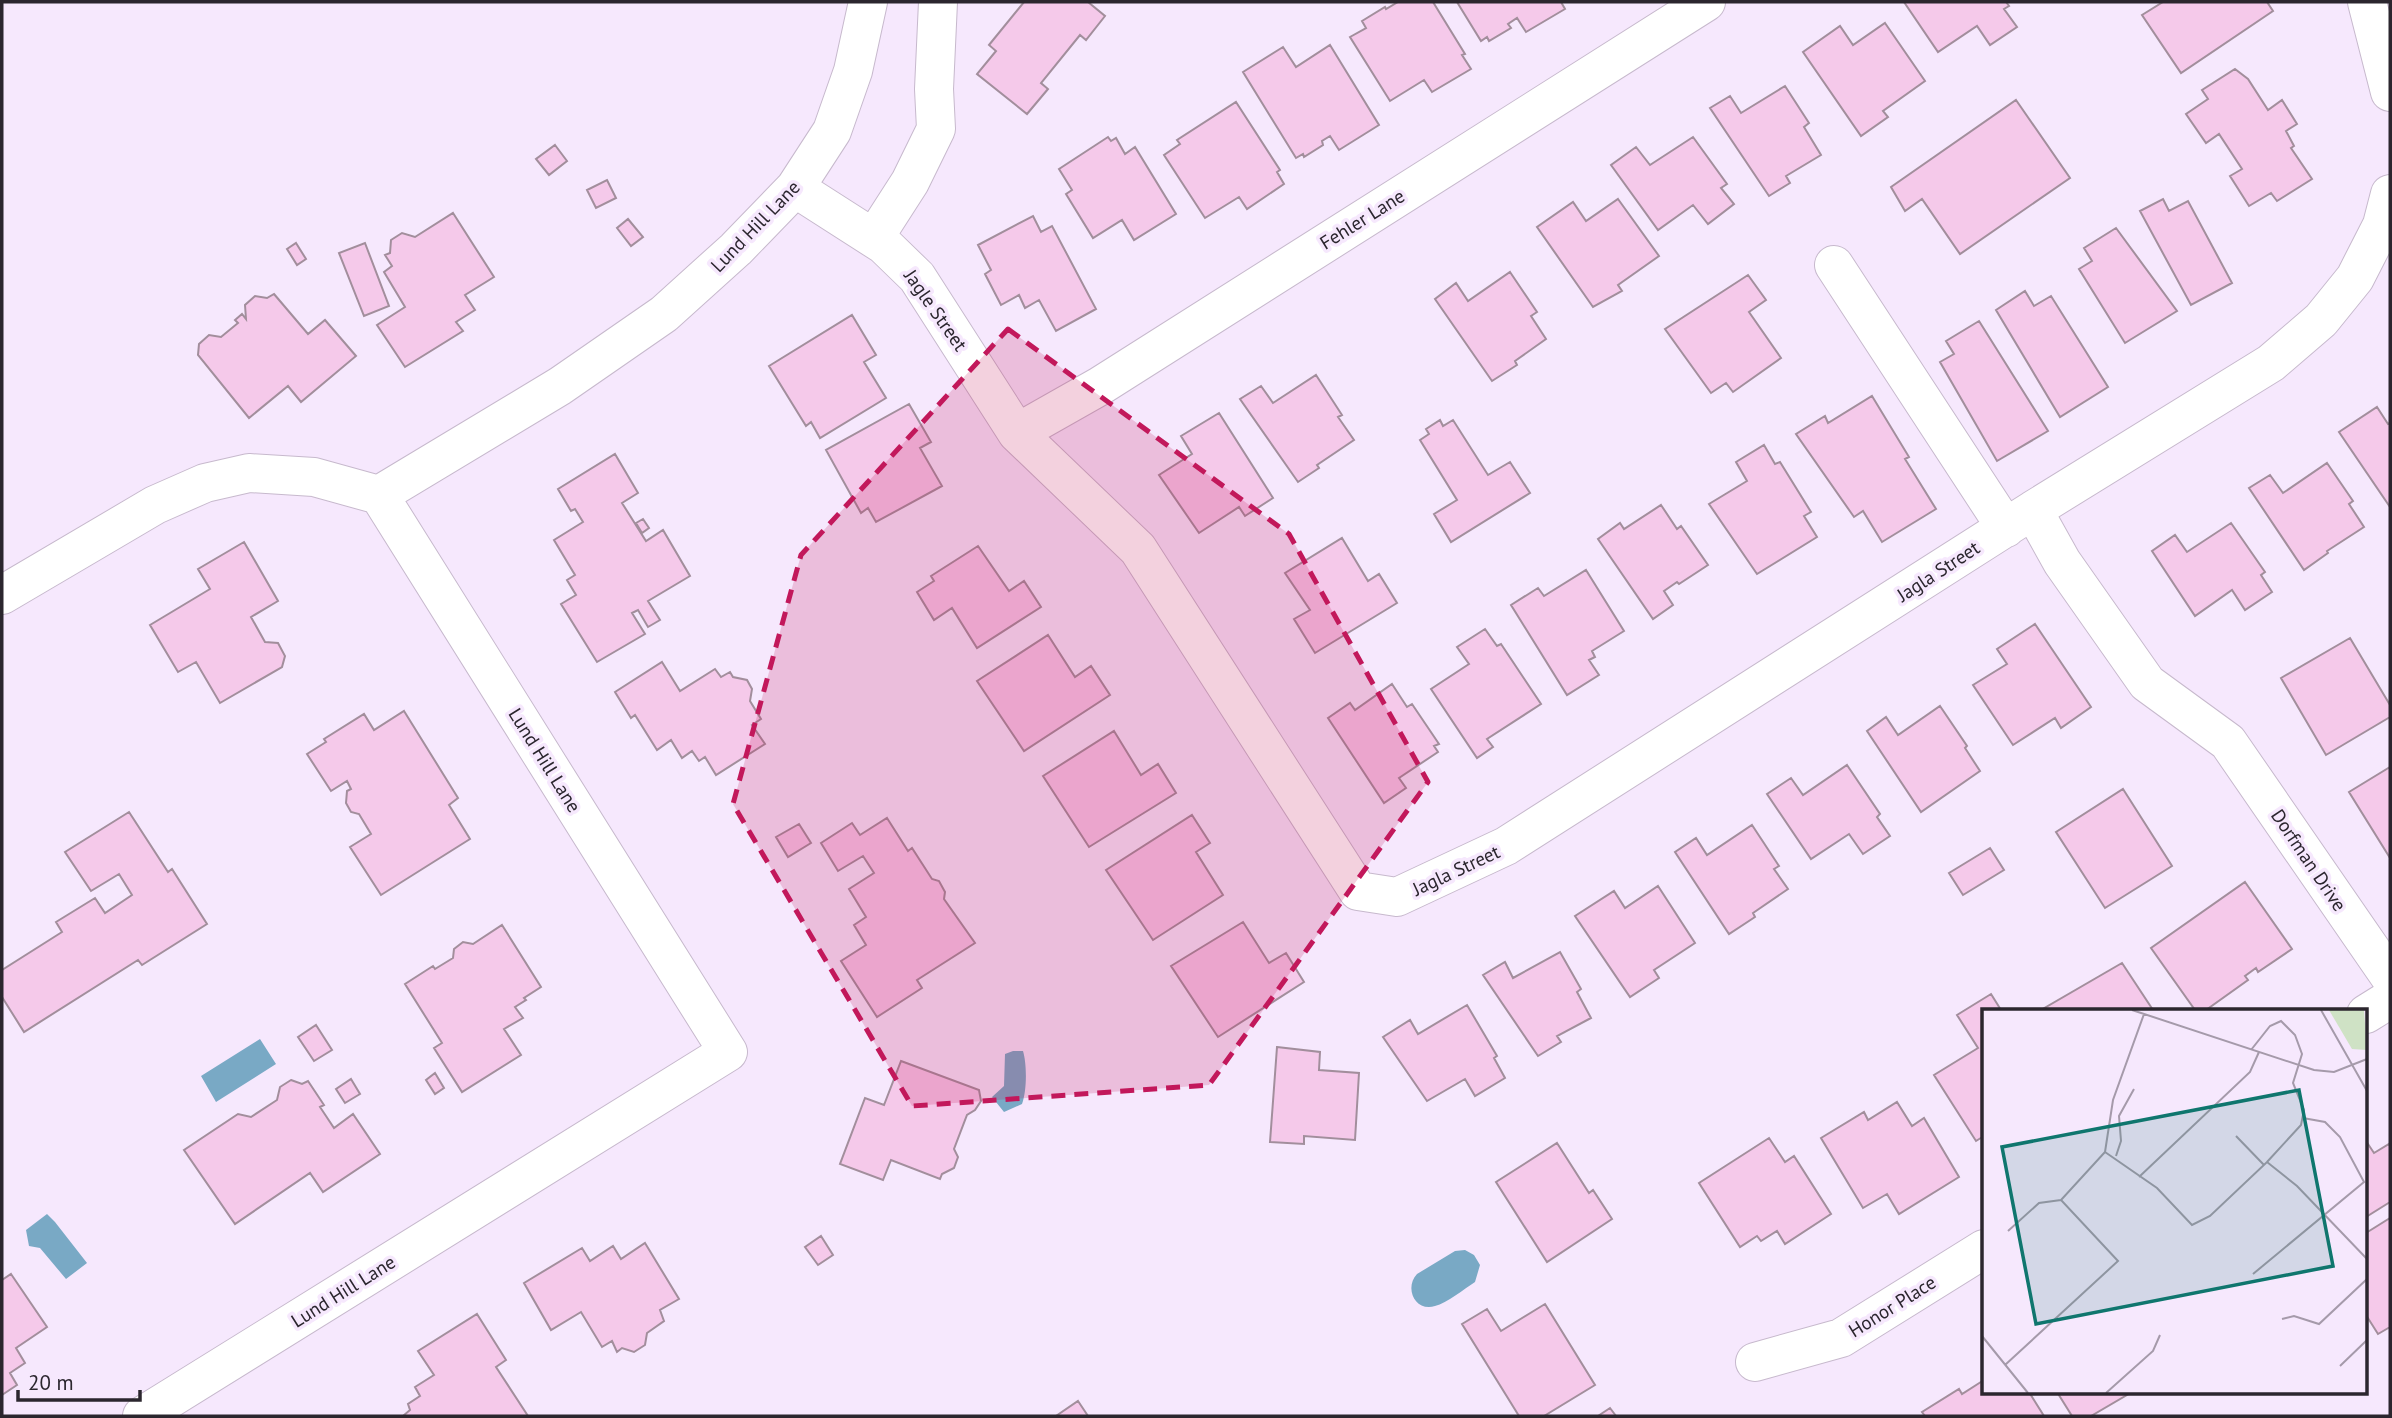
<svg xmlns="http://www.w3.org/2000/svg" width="2392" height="1418" font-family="'PT Sans',sans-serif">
	<rect width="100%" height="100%" fill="#f6e8fd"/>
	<!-- water -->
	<path fill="#79a9c5" d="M260 1039 276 1064 216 1102 201 1076Z
		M1013 1051H1023C1027 1064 1027 1091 1022 1104L1004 1112 992 1097 1004 1086 1005 1054Z
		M47 1214 55 1222 87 1263 66 1279 40 1248 29 1246 26 1230Z
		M1465 1250 1474 1255 1480 1265 1475 1282C1464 1289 1447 1303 1435 1306 1415 1312 1404 1288 1417 1274L1455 1251Z"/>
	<!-- building -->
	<path fill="#f5c9ea" stroke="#a28e9c" stroke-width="2" d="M1024 2H1088L1105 16 1086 40 1080 35 1041 83 1048 89 1027 114 977 74 996 51 989 45Z
		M1398 2H1433L1465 54 1462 55 1471 69 1432 92 1424 80 1390 101 1350 37 1366 28 1362 21 1385 7 1386 9Z
		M1457 2H1561L1565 9 1526 32 1517 18 1508 24 1511 28 1489 41 1487 37 1481 41Z
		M1904 2H2006L2009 6 2004 9 2017 27 1990 45 1977 26 1938 52Z
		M2163 2H2267L2273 11 2181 73 2142 15Z
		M1885 23 1925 81 1883 111 1888 117 1861 136 1803 52 1840 26 1853 45Z
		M1330 45 1379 125 1339 150 1330 136 1322 141 1323 145 1304 157 1303 154 1296 158 1243 72 1283 47 1296 67Z
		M2235 69 2248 79 2268 110 2282 100 2297 124 2286 131 2294 146 2291 148 2312 179 2277 201 2271 193 2249 206 2230 176 2242 169 2219 134 2206 143 2186 114 2208 99 2202 90Z
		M1785 86 1809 123 1804 127 1821 155 1786 176 1790 183 1769 196 1710 108 1730 96 1741 113Z
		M2016 100 2070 178 1960 254 1922 199 1905 211 1891 187Z
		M1236 102 1280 170 1277 172 1284 184 1247 209 1239 197 1205 218 1164 155 1180 144 1177 140Z
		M1108 137 1111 141 1116 138 1125 154 1135 147 1176 214 1134 240 1122 220 1093 238 1066 194 1072 190 1059 169Z
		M1693 137 1727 184 1721 188 1734 204 1708 224 1693 205 1658 230 1611 165 1636 147 1650 165Z
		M555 145 567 161 549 175 536 159Z
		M607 180 616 198 596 208 587 190Z
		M1618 199 1659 256 1618 285 1622 291 1593 307 1537 227 1573 202 1586 221Z
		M2163 199 2169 211 2188 201 2232 283 2191 305 2140 211Z
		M453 213 494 277 465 295 475 310 456 322 463 331 405 367 377 325 405 307 384 272 392 266 385 255 390 253 391 240 402 233 415 237Z
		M1033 216 1041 232 1052 226 1096 309 1056 331 1039 300 1025 308 1019 295 1001 305 985 274 991 270 978 245Z
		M628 219 643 237 631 246 617 228Z
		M2116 228 2177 311 2125 343 2079 269 2092 261 2084 248Z
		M296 243 306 259 297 265 287 249Z
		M365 243 389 306 364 316 339 253Z
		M1510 272 1537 312 1531 316 1546 339 1515 361 1517 365 1492 381 1435 299 1456 283 1468 301Z
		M1748 275 1766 300 1749 312 1781 358 1733 392 1726 383 1711 393 1665 329Z
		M2025 291 2034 306 2051 296 2108 387 2060 417 1996 310Z
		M274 294 308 334 325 320 356 356 301 402 288 386 249 418 198 355 199 344 209 335 221 337 238 323 235 320 242 314 246 319 245 305 255 296 267 298Z
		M852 315 876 355 864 362 886 398 820 438 811 422 806 426 769 366Z
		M1979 321 2048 431 1997 461 1940 362 1954 354 1946 341Z
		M1316 375 1342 415 1338 417 1354 440 1317 465 1319 468 1298 482 1240 399 1261 386 1273 403Z
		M1872 396 1909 457 1905 459 1936 509 1882 542 1863 511 1854 517 1796 434 1825 416 1828 423Z
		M909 404 931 442 920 448 942 486 876 522 868 508 861 513 826 450Z
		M2377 407 2388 424 2390 423V507L2339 432Z
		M1219 413 1273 498 1245 516 1239 507 1199 533 1159 475 1192 454 1181 436Z
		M1440 420 1443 426 1453 420 1488 475 1510 462 1530 493 1451 542 1434 514 1457 500 1420 440 1429 434 1426 429Z
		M1764 445 1775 464 1780 462 1811 512 1804 516 1817 537 1757 574 1709 504 1747 481 1736 462Z
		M615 454 638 493 622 503 646 541 663 530 690 576 648 601 660 620 648 627 638 610 632 613 645 634 597 662 561 604 576 595 567 580 575 575 554 540 583 522 575 509 571 511 558 489Z
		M2327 463 2353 501 2349 504 2364 527 2327 551 2328 553 2304 570 2249 488 2270 475 2283 493Z
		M1661 505 1677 529 1681 526 1708 565 1679 584 1677 582 1664 591 1673 605 1653 619 1598 539 1620 523 1624 529Z
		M643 519 649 528 642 533 636 523Z
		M2231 523 2265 572 2261 575 2272 592 2245 610 2232 590 2195 616 2152 551 2175 535 2187 552Z
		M1342 538 1368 581 1379 574 1397 603 1315 653 1294 619 1310 610 1285 573Z
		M244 542 278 601 251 617 265 642 278 643 285 656 282 667 220 703 196 662 178 672 150 625 210 589 198 569Z
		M978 546 1009 591 1024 581 1041 607 977 648 952 608 934 620 917 592 934 581 931 576Z
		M1586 570 1624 631 1592 651 1595 657 1589 660 1599 675 1567 695 1511 605 1538 588 1544 596Z
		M2035 624 2091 707 2061 728 2055 718 2013 745 1973 685 2007 664 1997 649Z
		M1485 629 1497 646 1501 644 1541 704 1487 739 1493 747 1477 758 1431 689 1469 664 1457 647Z
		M1048 635 1075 677 1091 666 1110 695 1024 751 977 681Z
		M2350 638 2390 705V717L2326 755 2281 678Z
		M662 662 680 691 715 669 721 677 730 672 733 677 747 680 752 689 750 701 761 719 752 725 765 744 716 775 705 757 699 761 692 751 682 758 671 740 657 750 635 715 631 718 615 692Z
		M1392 684 1407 707 1412 704 1439 744 1434 746 1438 752 1399 778 1406 788 1384 803 1328 718 1350 703 1355 710Z
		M1940 706 1967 746 1965 748 1980 771 1921 812 1867 731 1886 717 1898 735Z
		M404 711 458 798 449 805 470 839 381 895 350 847 371 834 359 814 351 812 346 803 347 791 351 789 347 781 331 791 307 754 326 742 324 739 364 714 374 730Z
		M1114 731 1141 775 1158 764 1176 793 1089 847 1043 776Z
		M1847 765 1880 814 1877 817 1890 836 1863 854 1849 834 1811 859 1767 794 1791 778 1803 795Z
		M2390 767V858L2349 792Z
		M2123 789 2172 866 2105 908 2056 832Z
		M129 812 168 872 172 869 207 924 142 965 138 960 24 1032 2 997V970L62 932 56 922 95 898 105 913 132 895 119 874 91 891 65 852Z
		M1192 815 1210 843 1196 852 1223 895 1153 940 1106 870Z
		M887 818 908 851 912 848 932 879 939 881 945 892 944 899 975 943 917 980 922 988 877 1017 841 961 866 945 854 925 866 917 849 889 874 873 863 856 838 871 821 843 852 823 860 835Z
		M799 824 811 843 788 857 776 837Z
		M1752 825 1779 866 1774 869 1788 889 1753 913 1755 917 1729 934 1675 852 1696 838 1707 855Z
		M1990 848 2004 870 1963 895 1949 873Z
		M2245 882 2292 949 2258 972 2256 968 2245 976 2248 980 2206 1010H2195L2151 948Z
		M1658 886 1695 943 1654 970 1659 978 1630 997 1575 916 1614 891 1625 908Z
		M1243 922 1269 963 1286 953 1304 982 1218 1037 1171 966Z
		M502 925 541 987 524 998 526 1000 515 1007 523 1018 504 1029 521 1055 462 1092 434 1048 442 1043 405 984 433 966 435 969 453 958 454 949 463 942 473 944Z
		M1560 952 1581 989 1577 992 1591 1018 1557 1036 1561 1042 1538 1056 1483 975 1505 962 1513 978Z
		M2122 963 2153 1010H2041Z
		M1991 994 2001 1010H1984V1136L1976 1141 1934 1075 1978 1048 1957 1015Z
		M1467 1005 1497 1056 1494 1058 1505 1078 1475 1096 1465 1079 1427 1101 1383 1037 1410 1020 1418 1034Z
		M316 1025 332 1050 314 1061 298 1037Z
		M1277 1047 1320 1052 1319 1070 1359 1073 1355 1140 1304 1136V1144L1270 1142Z
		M901 1061 979 1090 981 1101 975 1110 967 1115 954 1149 958 1157 954 1168 942 1174 940 1179 891 1160 883 1180 840 1164 865 1098 884 1105Z
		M435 1073 444 1088 435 1094 426 1080Z
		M351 1079 360 1094 345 1103 336 1089Z
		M291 1080 302 1084 308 1081 324 1105 320 1107 334 1128 353 1114 380 1154 323 1192 310 1173 235 1224 184 1150 238 1114 251 1117 277 1100 280 1087Z
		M1897 1102 1912 1126 1924 1118 1959 1177 1899 1214 1887 1194 1863 1208 1821 1138 1864 1112 1868 1120Z
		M1769 1138 1785 1162 1794 1156 1831 1214 1785 1244 1777 1231 1761 1241 1757 1236 1740 1247 1699 1183Z
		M2366 1141 2374 1153 2389 1144 2390 1146V1202L2366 1217Z
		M1557 1143 1589 1193 1593 1190 1612 1219 1547 1262 1496 1182Z
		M2390 1218V1327L2378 1334 2366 1315V1233Z
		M821 1236 833 1255 818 1265 805 1247Z
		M645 1243 679 1299 660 1310 664 1321 647 1333 645 1345 634 1352 622 1348 617 1352 612 1341 602 1347 581 1312 551 1330 524 1283 582 1248 590 1261 613 1246 621 1259Z
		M11 1274 47 1327 16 1348 25 1363 10 1373 17 1385 2 1395V1280Z
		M1545 1304 1595 1385 1544 1416H1519L1462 1324 1487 1309 1501 1331Z
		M477 1314 506 1360 496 1367 528 1416H403L410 1410 408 1404 420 1396 415 1387 434 1375 418 1351Z
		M1984 1380V1392H2029L2044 1416H1925L1922 1412 1959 1389 1962 1394Z
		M2057 1392H2132L2091 1416H2072Z
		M1078 1401 1088 1416H1056Z
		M1610 1408 1616 1416H1598Z"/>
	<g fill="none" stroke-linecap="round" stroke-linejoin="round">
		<!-- minor casing -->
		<g stroke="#c7b9cd" stroke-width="40">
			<path id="minor" d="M2367 2 2390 92
				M795 188 884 245 917 277 1017 433 1138 549 1358 891 1397 897 1506 846 2033 510 2062 562 2147 683 2228 742 2390 977
				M874 238 910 182 936 129 934 89 938 2
				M1834 265 2006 528
				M1017 433 1100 386 1706 2
				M2033 510 2271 363 2321 320 2355 278 2382 225 2390 194
				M2 595 155 505 205 483 249 473 314 477 379 495
				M2366 1014 2390 999
				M1755 1362 1841 1338 1984 1249
				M142 1416 728 1052 379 495 560 386 664 314 736 249 795 188 832 131 853 71 868 2"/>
		</g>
		<!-- minor -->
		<use href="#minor" stroke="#fff" stroke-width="38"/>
	</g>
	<!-- marked area -->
	<path fill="#c2185b" fill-opacity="0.2" stroke="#c2185b" stroke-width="5" stroke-dasharray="14 9" stroke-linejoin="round" d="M1008 329 1289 534 1428 782 1209 1085 912 1106 733 804 801 555Z"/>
	<g text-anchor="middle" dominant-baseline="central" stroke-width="7" stroke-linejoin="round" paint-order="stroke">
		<!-- street labels -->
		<g font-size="19" fill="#2b262e" stroke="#f6e8fd">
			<text transform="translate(1362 219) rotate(-32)">Fehler Lane</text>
			<text transform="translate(755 226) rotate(-46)">Lund Hill Lane</text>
			<text transform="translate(936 310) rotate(55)">Jagle Street</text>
			<text transform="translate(1938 571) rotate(-33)">Jagla Street</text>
			<text transform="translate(545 760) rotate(58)">Lund Hill Lane</text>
			<text transform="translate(2309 860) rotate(56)">Dorfman Drive</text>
			<text transform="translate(1456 870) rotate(-25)">Jagla Street</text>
			<text transform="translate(343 1291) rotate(-32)">Lund Hill Lane</text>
			<text transform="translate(1892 1306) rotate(-32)">Honor Place</text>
		</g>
	</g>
	<!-- overview -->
	<g transform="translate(1982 1009)">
		<rect width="385" height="385" fill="#f6e8fd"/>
		<path d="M347 1H382L385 41 370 40Z" fill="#cfe2c5"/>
		<path fill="none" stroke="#a59aaa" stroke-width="2" d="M150 1 332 61 352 63 385 50M339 1 385 82M269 41 288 17 299 12 313 26 320 45 311 74 322 101 319 116 285 153M254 127 282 156M123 143 175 179 210 216 228 207 285 153 315 177 385 250M134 147 139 132 137 107 152 80M157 168 268 63 277 43M26 222 57 194 79 191M271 265 382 173 358 128 343 113 321 109M300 310 312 307 337 315 385 270M0 327 46 384M23 356 136 252 79 191 123 143 131 91 162 5M358 357 385 331M124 384 171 342 178 326"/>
		<path fill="#0f766e" fill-opacity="0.15" stroke="#0f766e" stroke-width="3.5" d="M317 81 351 257 54 315 20 138Z"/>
		<rect width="385" height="385" fill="none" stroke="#2b262e" stroke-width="3.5"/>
	</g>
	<!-- border -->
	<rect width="2392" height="1418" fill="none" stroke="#2b262e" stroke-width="7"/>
	<!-- scale -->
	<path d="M18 1390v10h122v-10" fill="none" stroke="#2b262e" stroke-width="3.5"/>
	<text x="28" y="1390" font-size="21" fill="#2b262e" stroke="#f6e8fd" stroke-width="5" paint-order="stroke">20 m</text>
</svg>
